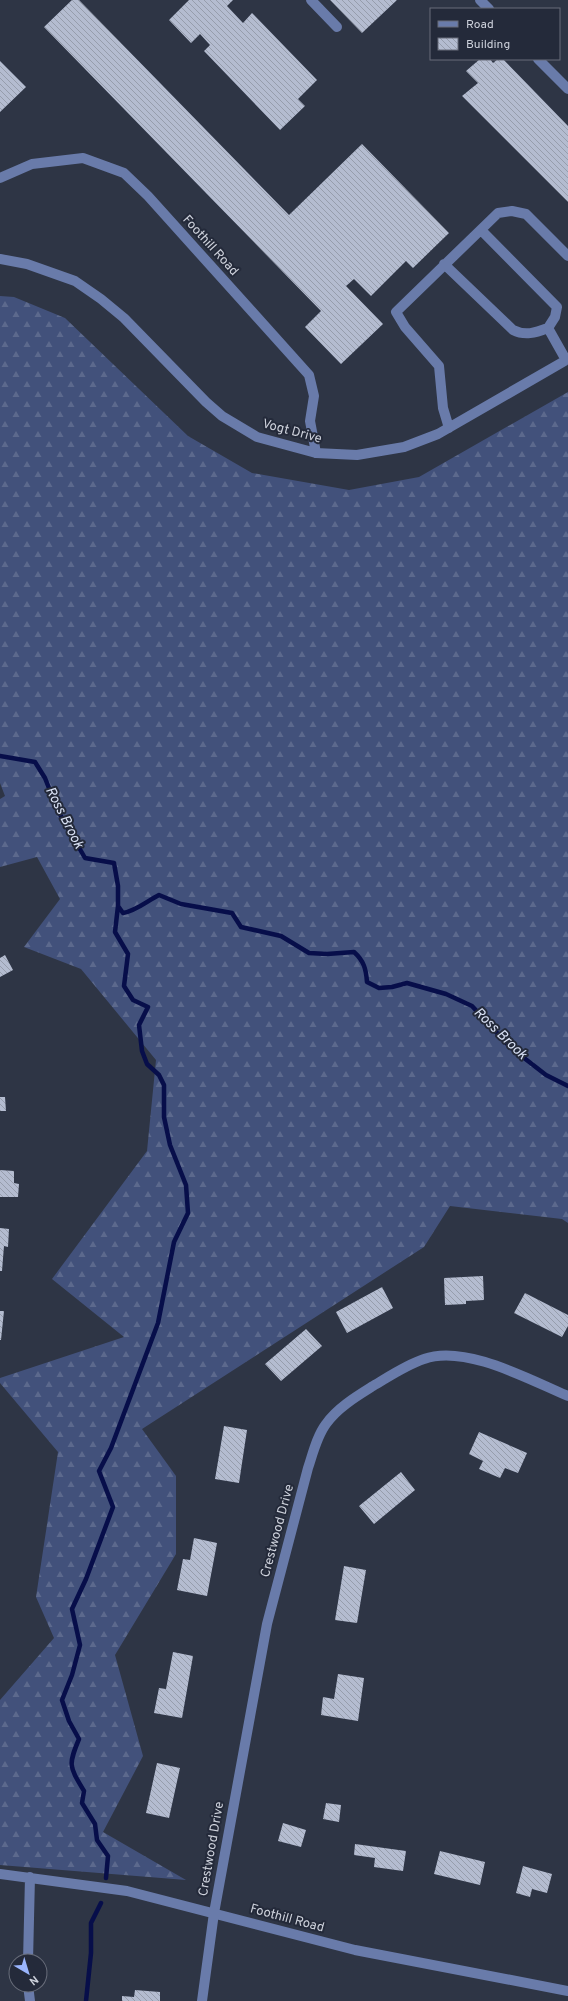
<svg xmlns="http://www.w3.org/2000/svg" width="568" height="2001" font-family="Overpass,sans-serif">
	<defs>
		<pattern id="forest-firs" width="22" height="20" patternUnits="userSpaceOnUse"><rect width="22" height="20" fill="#42517b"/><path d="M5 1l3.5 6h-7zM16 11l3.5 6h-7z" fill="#5c698d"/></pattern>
		<pattern id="building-back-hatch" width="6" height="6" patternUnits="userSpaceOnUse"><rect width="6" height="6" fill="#b4bcd0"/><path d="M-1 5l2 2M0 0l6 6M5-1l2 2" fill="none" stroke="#969dac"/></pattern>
	</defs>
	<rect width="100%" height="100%" fill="#2e3545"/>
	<!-- forest -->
	<path fill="url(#forest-firs)" d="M0 296 14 297 65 318 188 436 252 473 349 490 419 477 568 392V1223L562 1219 450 1206 424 1247 142 1429 176 1476V1554L115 1655 143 1756 103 1832 186 1880 0 1865V1700L54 1638 36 1597 58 1452 0 1383V1378L124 1337 52 1279 147 1151 156 1060 81 969 24 947 60 899 37 857 0 867V799L5 796 0 783Z"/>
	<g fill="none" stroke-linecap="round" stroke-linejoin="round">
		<!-- stream -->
		<path stroke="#070e4a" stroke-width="4.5" d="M0 756 35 762 45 778 58 811 85 858 114 863 118 886V906L123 913C136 911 147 901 159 895L181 904 232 913 241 927 281 936 309 953 327 954 354 952C364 961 366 969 367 982L379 988 392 987 407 983 446 994 472 1006 510 1047 546 1075 568 1086
			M106 1878 108 1856 97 1840 95 1824 82 1803 84 1791C69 1766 68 1765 79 1739L69 1721 62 1700 72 1675 80 1645 72 1609 86 1579 113 1507 99 1471 111 1448 158 1323 174 1242 188 1213 186 1185 170 1145 164 1117V1085L159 1075 147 1064 142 1051 139 1025 148 1007 133 1000 124 986 128 954 115 932 118 906
			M86 2001 91 1953V1923L101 1903"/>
	</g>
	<!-- building -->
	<path fill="url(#building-back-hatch)" d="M72 0H79L289 215 362 144 449 233 413 268 406 261 371 296 354 279 346 286 383 324 341 364 305 327 321 311 44 27Z
		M189 0H233L227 6 243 23 252 13 317 80 298 99 305 106 280 130 204 51 210 45 200 34 191 43 169 20Z
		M330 0H397L362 33Z
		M480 59H490L493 63 498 59H503L568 126V202L462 96 478 83 466 71Z
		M0 61 26 87 0 112Z
		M5 955 13 970 0 977V958Z
		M0 1097H5L6 1111H0Z
		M0 1170 14 1171V1183L19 1184 18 1197H0Z
		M0 1228 9 1229 8 1247 4 1246 2 1271H0Z
		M483 1276 484 1300 466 1301V1304L445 1305 444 1278Z
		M382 1287 393 1308 347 1333 336 1312Z
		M525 1293 568 1315V1326L562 1337 514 1313Z
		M0 1311H4L1 1340H0Z
		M306 1329 322 1346 281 1381 265 1364Z
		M224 1426 247 1430 239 1483 215 1479Z
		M479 1432 527 1453 518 1473 505 1468 500 1478 479 1469 483 1461 469 1454Z
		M401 1472 415 1490 374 1524 359 1506Z
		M194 1538 217 1543 207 1596 177 1590 183 1559 190 1560Z
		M344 1566 366 1570 357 1623 335 1620Z
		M173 1652 193 1656 182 1718 154 1713 159 1688 166 1689Z
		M338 1674 364 1678 358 1721 321 1715 323 1697 334 1699Z
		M157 1763 180 1768 169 1818 146 1813Z
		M326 1803 341 1805 339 1822 323 1819Z
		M283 1823 306 1830 301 1847 278 1841Z
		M355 1844 406 1851 403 1871 374 1867 375 1858 354 1855Z
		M440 1851 485 1862 480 1885 434 1874Z
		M523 1866 552 1874 547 1893 532 1889 530 1897 516 1893Z
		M135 1990 160 1992V2001H122V1996L134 1997Z"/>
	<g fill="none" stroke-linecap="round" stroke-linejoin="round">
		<!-- minor -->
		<path stroke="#697baa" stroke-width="10" d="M311 0 337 27
			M480 0 489 9
			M538 59 568 89
			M0 178 32 164 83 158 124 173 148 196 309 375 314 396 310 421 316 453
			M481 230 557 307 555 317 548 328 566 360
			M0 259 27 264 75 281 101 299 124 318 206 402 222 416 257 437 316 453 357 455 404 447 438 434 568 359
			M444 264 513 330C525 336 535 333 548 328
			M449 428 443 408 439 366 405 327 396 312 498 213 512 211 526 214 568 256
			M0 1874 127 1891 355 1950 568 1991
			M28 1961 30 1877
			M28 1985 30 2001
			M202 2001 214 1913 267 1624 308 1468C313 1453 317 1436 326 1424 337 1408 357 1396 373 1386 390 1376 406 1365 424 1359 465 1344 530 1380 568 1396"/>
	</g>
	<g text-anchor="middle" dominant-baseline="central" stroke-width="4" stroke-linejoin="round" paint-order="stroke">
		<!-- street labels -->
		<g font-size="13" fill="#cdd1db" stroke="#242a3a">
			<text transform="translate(210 246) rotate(48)">Foothill Road</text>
			<text transform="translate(292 432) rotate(15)">Vogt Drive</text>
			<text transform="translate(278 1531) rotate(-75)">Crestwood Drive</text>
			<text transform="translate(212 1849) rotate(-80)">Crestwood Drive</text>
			<text transform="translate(287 1919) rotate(15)">Foothill Road</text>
		</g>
		<!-- water labels -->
		<g font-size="14" font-style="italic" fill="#dbe3f6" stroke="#242a3a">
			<text transform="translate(64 818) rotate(63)">Ross Brook</text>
			<text transform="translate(500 1034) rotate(44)">Ross Brook</text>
		</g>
	</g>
	<!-- legend -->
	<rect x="430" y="8" width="130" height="52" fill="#242a3a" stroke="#686d7a"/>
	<rect x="438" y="21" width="20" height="6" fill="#697baa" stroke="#686d7a"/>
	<text x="466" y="28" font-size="12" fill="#cdd1db">Road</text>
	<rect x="438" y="38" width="20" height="12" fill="url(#building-back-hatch)" stroke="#686d7a"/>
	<text x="466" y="48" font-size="12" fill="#cdd1db">Building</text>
	<!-- north arrow -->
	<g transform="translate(28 1973) rotate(142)"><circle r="19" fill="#242a3a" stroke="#686d7a"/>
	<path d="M0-3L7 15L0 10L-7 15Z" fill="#9ab5fd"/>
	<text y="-6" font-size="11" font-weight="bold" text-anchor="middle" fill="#cdd1db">N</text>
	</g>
</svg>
